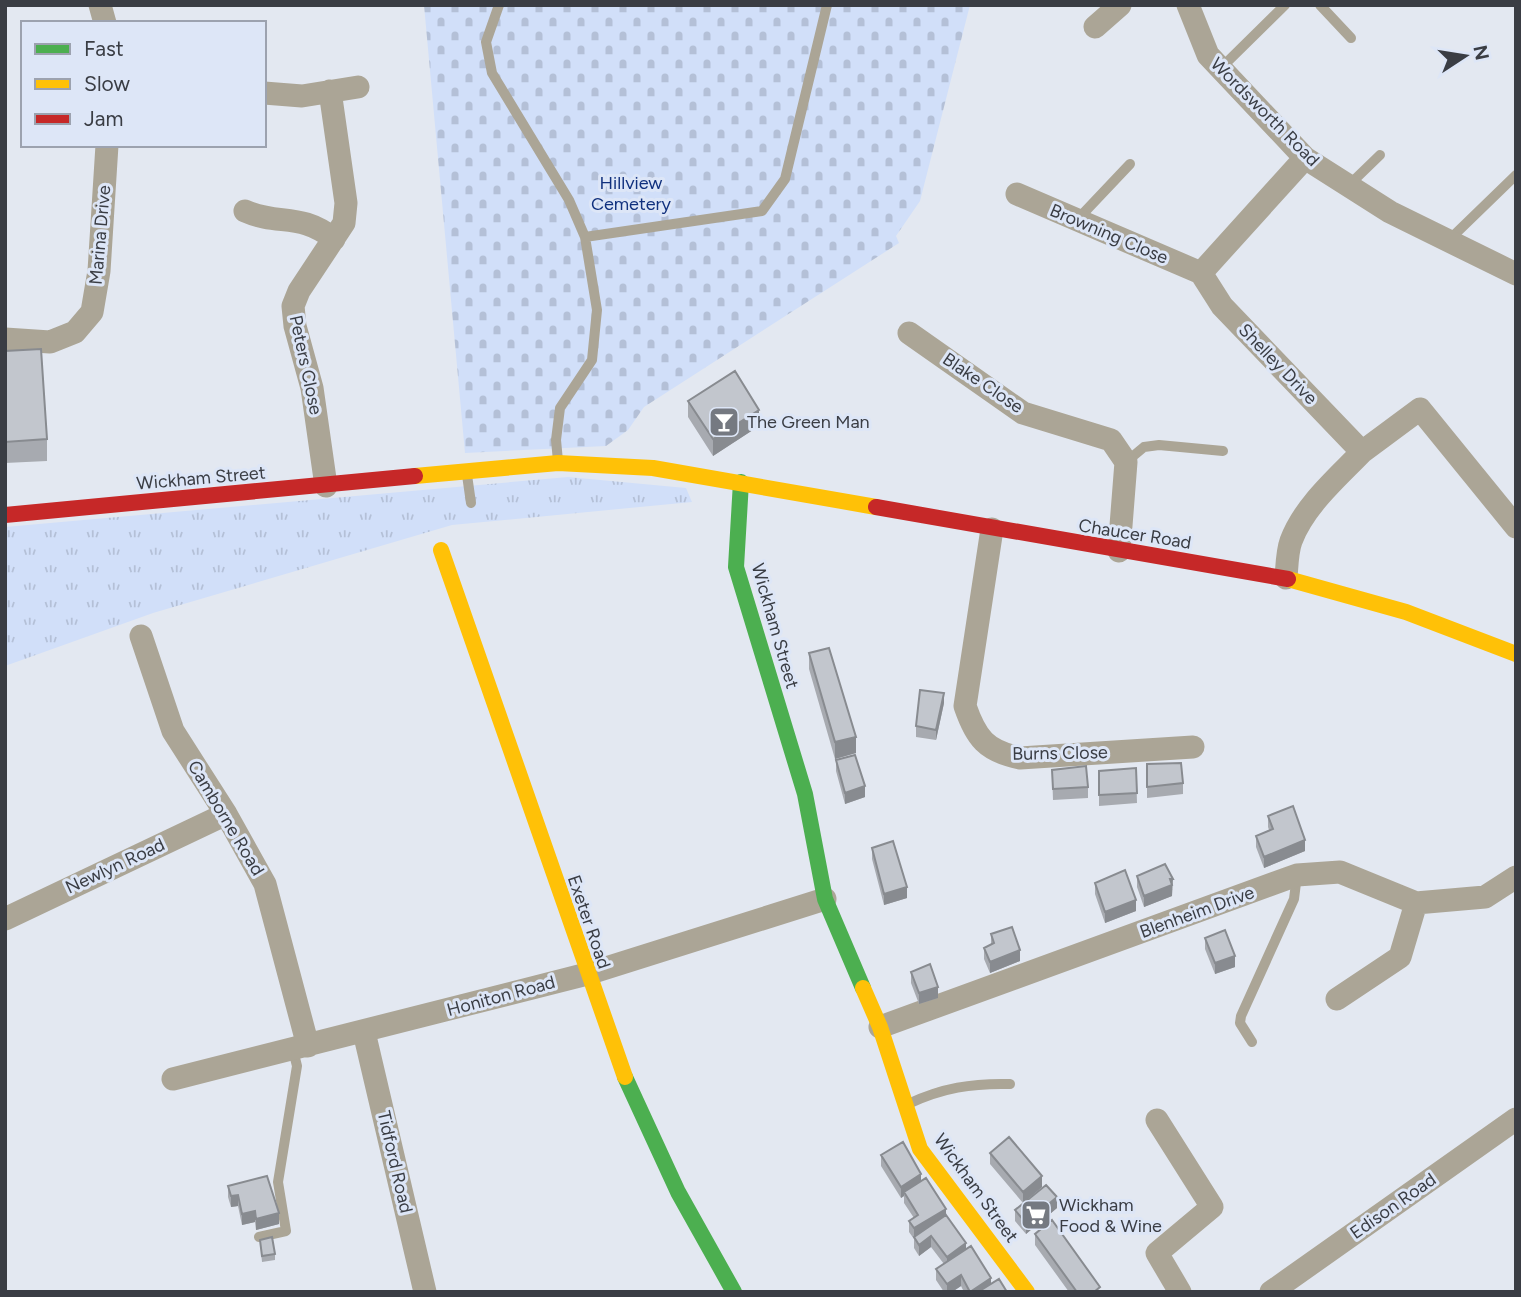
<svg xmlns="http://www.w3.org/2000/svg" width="1521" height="1297" font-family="Figtree,sans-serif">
	<defs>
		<pattern id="cemetery-stones" width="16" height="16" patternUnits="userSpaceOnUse" patternTransform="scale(1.75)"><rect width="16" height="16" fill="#d1dff9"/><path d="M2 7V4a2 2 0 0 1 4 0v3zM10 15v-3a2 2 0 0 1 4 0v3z" fill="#b4c0d7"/></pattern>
		<pattern id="park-tufts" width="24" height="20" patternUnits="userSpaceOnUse" patternTransform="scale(1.75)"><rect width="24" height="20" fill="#d1dff9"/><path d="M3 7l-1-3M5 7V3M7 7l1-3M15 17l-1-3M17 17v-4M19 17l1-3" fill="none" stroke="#b4c0d7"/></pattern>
	</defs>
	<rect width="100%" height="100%" fill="#e3e8f1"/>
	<!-- cemetery -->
	<path fill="url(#cemetery-stones)" d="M424 5H970L920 201 896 236 899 243 644 407 628 430 606 446 465 453Z"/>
	<!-- park -->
	<path fill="url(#park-tufts)" d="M568 477 686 488 692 502 452 525 153 613 5 666V527Z"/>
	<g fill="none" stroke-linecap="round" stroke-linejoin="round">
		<!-- lane -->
		<path stroke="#aba596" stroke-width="10" d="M499 5 486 42 492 73 569 200 585 237 597 310 592 360 560 408 556 440 558 461
			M1320 5 1351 38
			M1221 68 1285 5
			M1347 187 1380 155
			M1077 220 1130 164
			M585 237 762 211 785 179 827 5
			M1449 240 1516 175
			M1126 462 1144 447 1159 445 1223 451
			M467 475 471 503
			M1252 1042 1240 1023 1241 1016 1294 899 1297 875
			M908 1104C942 1088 972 1083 1010 1084
			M259 1237 286 1231 278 1182 297 1066 293 1050"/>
		<!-- street -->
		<path stroke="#aba596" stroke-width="23" d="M100 5 105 23
			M1188 5 1208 55 1305 158 1390 212 1516 274
			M1095 27 1120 5
			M264 93 302 96 358 87
			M1017 194 1201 273
			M245 211C279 226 300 212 334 239
			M909 333 1023 413 1111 440 1126 462 1119 551
			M5 339 50 342 75 332 92 312 99 271 107 145
			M1362 452 1420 409 1516 527
			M326 486 312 388 295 326 293 306 299 291 344 223 346 203 330 91
			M992 529 965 706C976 738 986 751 1020 758L1193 747
			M1286 578C1287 566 1287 552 1291 541 1304 506 1337 478 1362 452L1222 306 1201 273 1305 158
			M141 636 173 731 226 814 265 884 308 1046
			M5 919 226 814
			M1337 999 1400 957 1416 903
			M880 1027 1297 875 1340 872 1416 903 1485 897 1516 877
			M364 1032 425 1292
			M173 1079 587 974 825 899
			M1157 1120 1212 1207 1157 1253 1180 1292
			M1271 1292 1516 1119"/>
		<!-- fast -->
		<path stroke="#4caf50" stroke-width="16" d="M741 482 736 567 805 794 825 899 863 988
			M625 1077 678 1192 734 1292"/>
		<!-- slow -->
		<path stroke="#ffc107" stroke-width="16" d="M415 476 558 463 653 468 876 507
			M441 550 625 1077
			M1288 579 1406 612 1516 654
			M863 988 880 1027 920 1149 1027 1292"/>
		<!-- jam -->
		<path stroke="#c62828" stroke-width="16" d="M876 507 1288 579
			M5 515 415 476"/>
	</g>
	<!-- wall -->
	<path fill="#a7aab0" d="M5 351 47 439V461L5 463Z
		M688 401 759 426 713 456 688 417Z
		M809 653 856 753 835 759 809 669Z
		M944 703 936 740 916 737V726Z
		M836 760 865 797 845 804 836 771Z
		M1147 764 1183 783V794L1147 798Z
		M1136 768 1137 803 1099 806V771Z
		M1052 770 1088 787V798L1053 800Z
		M1268 816 1305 851 1264 868 1256 847V836L1269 830 1268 827Z
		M872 848 907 898 884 905 872 859Z
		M1137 876 1173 890H1172V896L1144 907 1137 887Z
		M1095 883 1136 911 1105 923 1095 894Z
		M991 934 1020 961 990 973 984 959V948L991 945Z
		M1205 938 1235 967 1215 974 1205 949Z
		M911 972 938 998 919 1004 911 983Z
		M990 1153 1042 1187 1023 1203 990 1164Z
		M881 1155 921 1181 946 1215 966 1248 991 1284 1007 1292H964L961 1286 952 1292H944L936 1280V1269L944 1264 931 1247 919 1256 914 1248V1239L909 1232V1221L914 1218 904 1203V1196L901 1198 881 1166Z
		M228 1186 279 1224 256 1230 255 1222 242 1225 238 1206 231 1207 228 1197Z
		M1057 1208 1026 1234 1015 1221V1210Z
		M1035 1234 1100 1292H1069L1035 1245Z
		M260 1240 275 1254V1260L262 1262Z"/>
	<!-- shaded-wall -->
	<path fill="#888b90" d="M759 410V426L713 456V439Z
		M944 693V703L936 740V730Z
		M856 737V753L835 759V742Z
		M865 786V797L845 804V793Z
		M1305 840V851L1264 868V857Z
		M1170 879H1173L1172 896 1144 907V896Z
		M907 887V898L884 905V894Z
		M1136 900V911L1105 923V912Z
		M1020 950V961L990 973V962Z
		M1235 956V967L1215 974V963Z
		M938 987V998L919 1004V993Z
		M921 1174V1185L904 1192V1196L901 1198V1187Z
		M1042 1176V1187L1023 1203V1192Z
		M238 1195V1206L231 1207V1196Z
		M1057 1197V1208L1026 1234V1223Z
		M946 1209V1220L914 1237V1228Z
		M255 1211V1222L242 1225V1214Z
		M279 1213V1224L256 1230V1219Z
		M931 1236V1247L919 1256V1245Z
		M966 1243V1254L947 1268V1257Z
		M961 1275V1286L952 1292H947V1284Z
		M991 1278V1289L987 1292H970Z"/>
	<!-- building -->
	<path fill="#c2c6cd" stroke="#888b90" stroke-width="2" d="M41 349 47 439 5 442V351Z
		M735 371 759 410 713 439 688 401Z
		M829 648 856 737 835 742 809 653Z
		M920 690 944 693 936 730 916 726Z
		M855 755 865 786 845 793 836 760Z
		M1181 763 1183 783 1147 787V764Z
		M1086 766 1088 787 1053 789 1052 770Z
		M1136 768 1137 793 1099 795V771Z
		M1293 806 1305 840 1264 857 1256 836 1273 829 1268 816Z
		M893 841 907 887 884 894 872 848Z
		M1165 864 1173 879H1170L1172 885 1144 896 1137 876Z
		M1125 870 1136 900 1105 912 1095 883Z
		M1012 927 1020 950 990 962 984 948 994 943 991 934Z
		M1225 930 1235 956 1215 963 1205 938Z
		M930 964 938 987 919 993 911 972Z
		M1009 1137 1042 1176 1023 1192 990 1153Z
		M903 1142 921 1174 901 1187 881 1155Z
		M267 1176 279 1213 256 1219 255 1211 242 1214 238 1195 231 1196 228 1186Z
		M926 1178 946 1209 914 1228 909 1221 918 1215 904 1192Z
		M1046 1185 1057 1197 1026 1223 1015 1210Z
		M946 1215 966 1243 947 1257 931 1236 919 1245 914 1237Z
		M1052 1220 1100 1287 1094 1292H1077L1035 1234Z
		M272 1237 275 1254 262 1256 260 1240Z
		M971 1246 991 1278 970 1292 961 1275 947 1284 936 1269Z
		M999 1279 1007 1292H978Z"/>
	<!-- icons -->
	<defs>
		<g id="bar-square" transform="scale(1.575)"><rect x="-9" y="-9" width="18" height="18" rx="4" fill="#757981" stroke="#dde6f7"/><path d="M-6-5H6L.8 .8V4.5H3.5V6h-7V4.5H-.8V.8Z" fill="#fff"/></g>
		<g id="supermarket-square" transform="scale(1.575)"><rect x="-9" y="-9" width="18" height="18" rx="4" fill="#757981" stroke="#dde6f7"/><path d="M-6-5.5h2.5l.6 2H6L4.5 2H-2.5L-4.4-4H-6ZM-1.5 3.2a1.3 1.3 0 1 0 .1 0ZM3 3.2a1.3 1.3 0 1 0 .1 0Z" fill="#fff"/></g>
	</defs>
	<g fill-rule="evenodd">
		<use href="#bar-square" x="724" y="422"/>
		<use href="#supermarket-square" x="1036" y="1215"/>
	</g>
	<g text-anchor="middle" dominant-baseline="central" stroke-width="6" stroke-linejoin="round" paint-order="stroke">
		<!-- street labels -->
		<g font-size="18" fill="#3a3d44" stroke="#dde6f7">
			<text transform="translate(1265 112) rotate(45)">Wordsworth Road</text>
			<text transform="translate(1109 234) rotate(23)">Browning Close</text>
			<text transform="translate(100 235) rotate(-85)">Marina Drive</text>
			<text transform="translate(1278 364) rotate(46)">Shelley Drive</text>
			<text transform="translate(306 365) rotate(78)">Peters Close</text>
			<text transform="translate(983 383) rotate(34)">Blake Close</text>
			<text transform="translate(201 478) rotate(-5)">Wickham Street</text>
			<text transform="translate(1135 534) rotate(9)">Chaucer Road</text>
			<text transform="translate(775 626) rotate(74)">Wickham Street</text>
			<text transform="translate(1060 753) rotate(-1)">Burns Close</text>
			<text transform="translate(226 818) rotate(59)">Camborne Road</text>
			<text transform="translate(115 866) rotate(-25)">Newlyn Road</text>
			<text transform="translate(1197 912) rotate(-20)">Blenheim Drive</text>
			<text transform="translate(589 922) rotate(71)">Exeter Road</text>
			<text transform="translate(501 996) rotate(-15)">Honiton Road</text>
			<text transform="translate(395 1162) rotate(77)">Tidford Road</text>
			<text transform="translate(976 1188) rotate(54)">Wickham Street</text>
			<text transform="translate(1393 1206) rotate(-35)">Edison Road</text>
		</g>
		<!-- park labels -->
		<g font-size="18" fill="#11317e" stroke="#dde6f7">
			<text x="631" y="183">Hillview<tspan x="631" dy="21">Cemetery</tspan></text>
		</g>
		<!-- poi labels -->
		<g font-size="18" fill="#3a3d44" stroke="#dde6f7" text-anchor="start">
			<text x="747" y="422">The Green Man</text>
			<text x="1059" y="1205">Wickham<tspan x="1059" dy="21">Food &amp; Wine</tspan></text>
		</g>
	</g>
	<!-- border -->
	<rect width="1521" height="1297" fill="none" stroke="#3a3d44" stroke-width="14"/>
	<!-- legend -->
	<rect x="21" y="21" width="245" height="126" fill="#dde6f7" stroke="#9ca2af" stroke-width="2"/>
	<rect x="35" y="44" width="35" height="10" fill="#4caf50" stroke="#9ca2af" stroke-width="2"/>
	<text x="84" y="56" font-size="21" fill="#3a3d44">Fast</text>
	<rect x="35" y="79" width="35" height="10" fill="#ffc107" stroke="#9ca2af" stroke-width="2"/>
	<text x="84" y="91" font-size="21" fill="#3a3d44">Slow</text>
	<rect x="35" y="114" width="35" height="10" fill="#c62828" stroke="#9ca2af" stroke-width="2"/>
	<text x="84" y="126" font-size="21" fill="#3a3d44">Jam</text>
	<!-- north arrow -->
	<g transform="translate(1465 56) rotate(78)" stroke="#dde6f7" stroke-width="5" paint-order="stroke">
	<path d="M0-5L12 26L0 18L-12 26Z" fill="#3a3d44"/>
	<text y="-10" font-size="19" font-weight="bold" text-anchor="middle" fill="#3a3d44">N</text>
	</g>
</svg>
